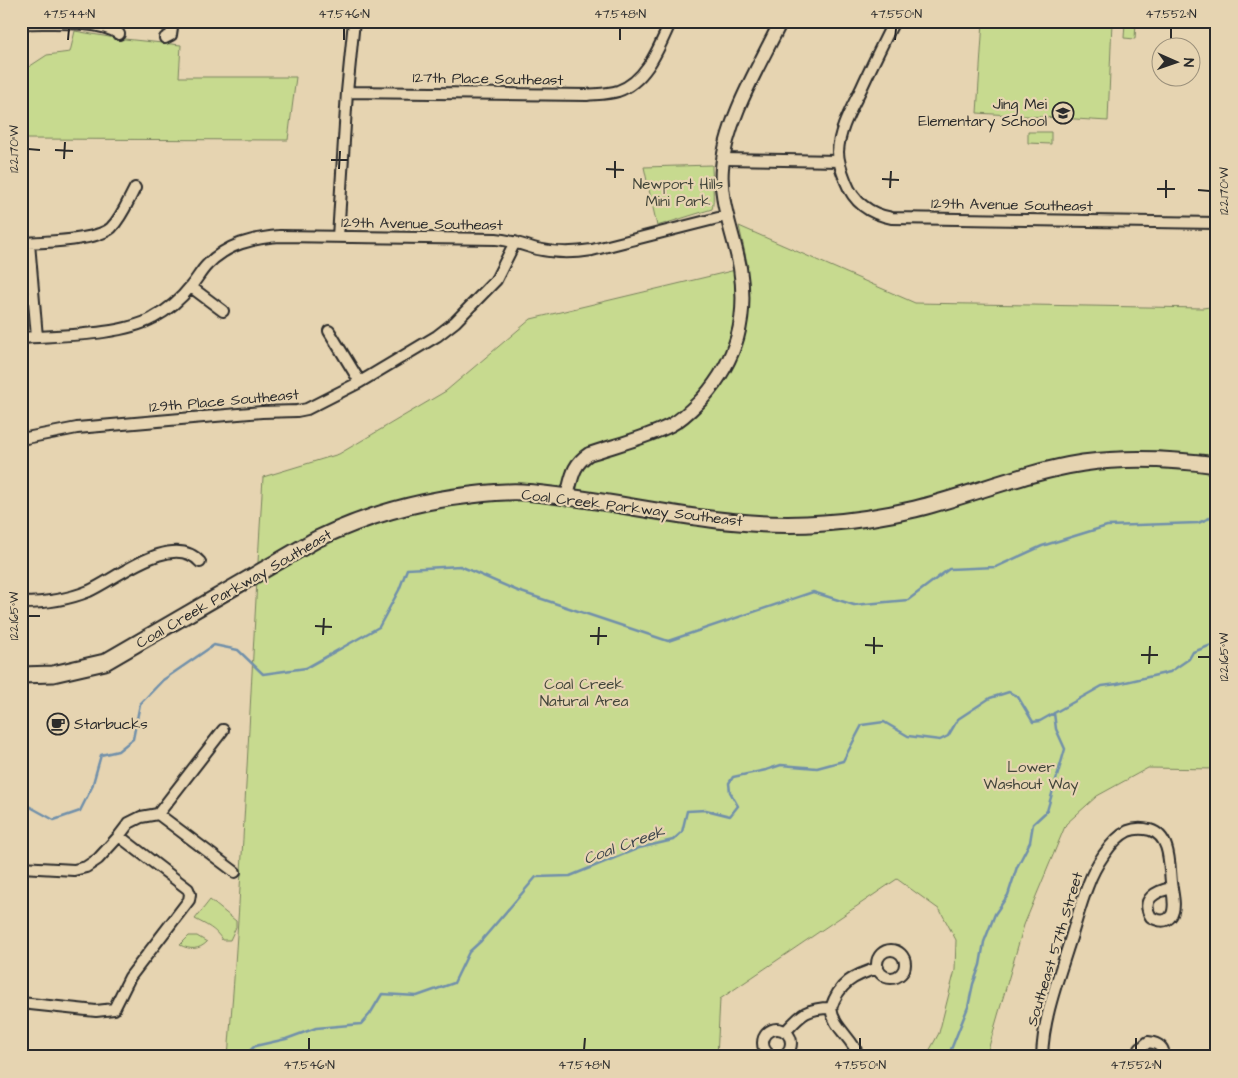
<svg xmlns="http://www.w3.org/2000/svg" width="1238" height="1078" font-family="'Architects Daughter',sans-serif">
	<rect width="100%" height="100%" fill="#e6d4b1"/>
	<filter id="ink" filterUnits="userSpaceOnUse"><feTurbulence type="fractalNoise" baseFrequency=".02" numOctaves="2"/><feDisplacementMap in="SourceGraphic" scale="10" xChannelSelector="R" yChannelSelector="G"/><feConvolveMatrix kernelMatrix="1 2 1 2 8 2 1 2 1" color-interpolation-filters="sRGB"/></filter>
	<g filter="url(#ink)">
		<!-- green -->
		<path fill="#c7da8f" stroke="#79825d" d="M983 21H1112L1108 121 977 113Z
			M1125 22H1136L1135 39 1124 38Z
			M75 31 115 38 181 45 179 77H296L288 140 21 139V72L47 55 70 52Z
			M1028 132H1051V144L1028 143Z
			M712 165C712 177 715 201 712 209L657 226 644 167Z
			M739 226 915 303 1203 308 1217 306V769L1148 768 1097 796 1066 824 1024 925 986 1057H926L939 1033 955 970 956 940 940 910 897 879 720 999 717 1057H228C244 864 251 670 263 477L339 454 446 391 531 319 748 267Z
			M210 900 236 921V927L230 940H222C216 929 206 925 195 919Z
			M189 936H197L207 942C199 950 190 950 180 945Z"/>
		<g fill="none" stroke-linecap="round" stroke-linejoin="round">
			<!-- stream -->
			<path stroke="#7190aa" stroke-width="2.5" d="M21 798 23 803 54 820 80 811 92 787 101 755 118 751 133 739 140 704 163 680 214 645 238 650 263 674 306 668 379 627 399 590 407 569 460 566 518 591 668 641 813 592 854 605 908 600 949 569 996 567 1042 546 1107 526 1198 523 1217 515
				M243 1057 255 1046 286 1039 316 1028 361 1024 370 1014 382 994 417 996 454 983 469 952 481 941 536 877 570 876 639 848 673 840 682 832 687 811 706 810 730 816 738 806 730 792 729 783 733 777 766 770 781 765 817 768 843 761 862 725 884 722 908 736 940 740 948 736 958 719 990 698 1009 692 1018 697 1033 722 1040 721 1102 686 1117 684 1170 672 1189 659 1193 652 1217 643
				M948 1057 968 1007 973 984 980 965 984 942 995 914 1008 895 1017 867 1030 842 1033 824 1047 811 1065 749 1056 729 1054 713"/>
			<!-- minor casing -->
			<g stroke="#2b2b2b" stroke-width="14">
				<path id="minor" d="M894 21C883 43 872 65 862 87 852 108 839 129 838 152 838 162 842 172 846 182 854 203 870 214 892 218L1217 223
					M21 23C49 24 97 19 119 34
					M165 38 171 35 173 21
					M347 92 587 95C597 94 608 94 618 91 647 81 659 47 671 21
					M723 159 839 161
					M338 237 347 92 354 21
					M21 243C43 242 96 241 111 228 122 217 128 201 135 188
					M29 243 37 337
					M191 287 223 311
					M329 331 360 382
					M21 338C59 335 121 336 153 318 168 310 181 299 191 286 197 279 201 271 207 265 227 244 253 238 280 236L496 239C510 240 523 245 537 249 555 253 574 253 592 250L726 216
					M21 439 77 428 262 412 297 411 307 409 360 382 437 336 455 322 496 280 515 242
					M21 603C45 603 67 600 89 591 116 579 173 531 200 562
					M158 814 223 730
					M21 867 74 870 86 867 98 859 119 836 129 823 141 817 158 814 235 872
					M877 964a14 14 0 1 1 28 0a14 14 0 1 1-28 0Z
					M21 1003 96 1011 114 1009 130 977 189 900 190 894 188 889 119 836
					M831 1008C833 1028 853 1038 859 1057
					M763 1043a14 14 0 1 1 28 0a14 14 0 1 1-28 0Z
					M785 1032C801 1015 806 1008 831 1008 839 983 854 975 878 968
					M1042 1057C1043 1019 1057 982 1068 947 1075 926 1080 905 1088 885 1094 868 1111 839 1128 831 1135 828 1142 828 1150 830 1171 836 1169 865 1171 882 1172 892 1177 907 1171 916 1166 923 1158 921 1151 917 1140 899 1156 891 1172 888
					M1139 1057 1140 1049 1148 1042C1158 1043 1164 1047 1164 1057"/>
			</g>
			<!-- tertiary casing -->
			<g stroke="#2b2b2b" stroke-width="16">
				<path id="tertiary" d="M567 496C572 478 572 465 589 454 616 445 646 438 671 425 684 418 693 408 703 398 737 359 748 319 740 268 734 234 719 203 722 168 726 119 760 65 781 21"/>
			</g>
			<!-- primary casing -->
			<g stroke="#2b2b2b" stroke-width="19">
				<path id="primary" d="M21 675 53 674 105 662 317 539C365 516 417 501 471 495 488 493 505 491 522 492 622 499 722 532 824 523 854 521 885 516 915 509 971 495 1025 472 1083 463 1127 457 1173 459 1217 465"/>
			</g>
			<!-- minor -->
			<use href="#minor" stroke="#e6d4b1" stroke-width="10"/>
			<!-- tertiary -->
			<use href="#tertiary" stroke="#e6d4b1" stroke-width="12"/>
			<!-- primary -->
			<use href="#primary" stroke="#e6d4b1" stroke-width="15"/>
		</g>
	</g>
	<!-- ticks -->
	<path fill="none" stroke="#2b2b2b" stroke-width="2" d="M68 40 69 28M344 40V28M620 40V28M895 40 896 28M1171 40V28M28 149 40 150M55 150 73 151M64 159 65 142M331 160H348M339 169 340 151M606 169 624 170M615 178V161M882 179 899 180M890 188 891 171M1157 189H1175M1198 190 1210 191M1166 198V180M28 616H40M315 626 332 627M323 635 324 618M590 636H607M598 645 599 627M865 645 883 646M874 654V637M1141 655H1158M1198 657H1210M1149 664 1150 646M309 1050V1038M584 1050 585 1038M860 1050V1038M1136 1050V1038"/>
	<!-- icons -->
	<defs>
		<g id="school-ring" transform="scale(1.125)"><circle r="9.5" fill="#e6d4b1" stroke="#2b2b2b" stroke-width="1.5"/><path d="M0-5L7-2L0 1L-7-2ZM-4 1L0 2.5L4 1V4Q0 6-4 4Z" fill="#2b2b2b"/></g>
		<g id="cafe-ring" transform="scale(1.125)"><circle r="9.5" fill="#e6d4b1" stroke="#2b2b2b" stroke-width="1.5"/><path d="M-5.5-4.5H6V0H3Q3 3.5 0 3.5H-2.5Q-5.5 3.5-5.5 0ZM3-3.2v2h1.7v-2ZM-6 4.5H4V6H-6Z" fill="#2b2b2b"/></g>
	</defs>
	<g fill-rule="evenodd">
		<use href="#school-ring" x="1063" y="113"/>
		<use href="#cafe-ring" x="58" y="724"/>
	</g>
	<g text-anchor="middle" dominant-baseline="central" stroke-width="4.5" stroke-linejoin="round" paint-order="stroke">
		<!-- street labels -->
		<g font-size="15" fill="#2b2b2b" stroke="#e6d4b1">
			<text transform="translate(488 79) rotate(1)">127th Place Southeast</text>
			<text transform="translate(1012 205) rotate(1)">129th Avenue Southeast</text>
			<text transform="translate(422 224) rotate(1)">129th Avenue Southeast</text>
			<text transform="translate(224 401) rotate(-5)">129th Place Southeast</text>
			<text transform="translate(632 508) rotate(7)">Coal Creek Parkway Southeast</text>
			<text transform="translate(234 589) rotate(-30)">Coal Creek Parkway Southeast</text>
			<text transform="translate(1055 949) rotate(-73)">Southeast 57th Street</text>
		</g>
		<!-- poi labels -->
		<g font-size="15" fill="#2b2b2b" stroke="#e6d4b1" text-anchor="end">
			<text x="1047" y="104">Jing Mei<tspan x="1047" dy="17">Elementary School</tspan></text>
			<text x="74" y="724" text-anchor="start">Starbucks</text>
		</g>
		<!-- park labels -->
		<g font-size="15" fill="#42453a" stroke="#e6d4b1">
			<text x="678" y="184">Newport Hills<tspan x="678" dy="17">Mini Park</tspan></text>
			<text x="584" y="684">Coal Creek<tspan x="584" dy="17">Natural Area</tspan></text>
			<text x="1031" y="767">Lower<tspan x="1031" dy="17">Washout Way</tspan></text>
		</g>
		<!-- water labels -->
		<g font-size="16" font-style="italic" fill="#3d444b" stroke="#e6d4b1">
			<text transform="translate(624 845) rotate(-20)">Coal Creek</text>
		</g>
	</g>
	<!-- margin -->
	<rect width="1238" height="1078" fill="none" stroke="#e6d4b1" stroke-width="55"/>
	<!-- north arrow -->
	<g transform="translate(1176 62) rotate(92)"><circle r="24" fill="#e6d4b1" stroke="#9b907b"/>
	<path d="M0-4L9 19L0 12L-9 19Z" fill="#2b2b2b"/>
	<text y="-8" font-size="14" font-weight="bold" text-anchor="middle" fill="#2b2b2b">N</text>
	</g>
	<rect x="28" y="28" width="1182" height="1022" fill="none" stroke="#2b2b2b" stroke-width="2"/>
	<g font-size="12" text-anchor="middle" fill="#2b2b2b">
		<text x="69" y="18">47.544°N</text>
		<text x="344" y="18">47.546°N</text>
		<text x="620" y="18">47.548°N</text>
		<text x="896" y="18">47.550°N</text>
		<text x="1171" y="18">47.552°N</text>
		<text transform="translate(14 149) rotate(-90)" y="4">122.170°W</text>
		<text transform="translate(1224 191) rotate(-90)" y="4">122.170°W</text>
		<text transform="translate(14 616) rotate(-90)" y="4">122.165°W</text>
		<text transform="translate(1224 657) rotate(-90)" y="4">122.165°W</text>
		<text x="309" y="1069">47.546°N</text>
		<text x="584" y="1069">47.548°N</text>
		<text x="860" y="1069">47.550°N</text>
		<text x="1136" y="1069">47.552°N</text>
	</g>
</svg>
